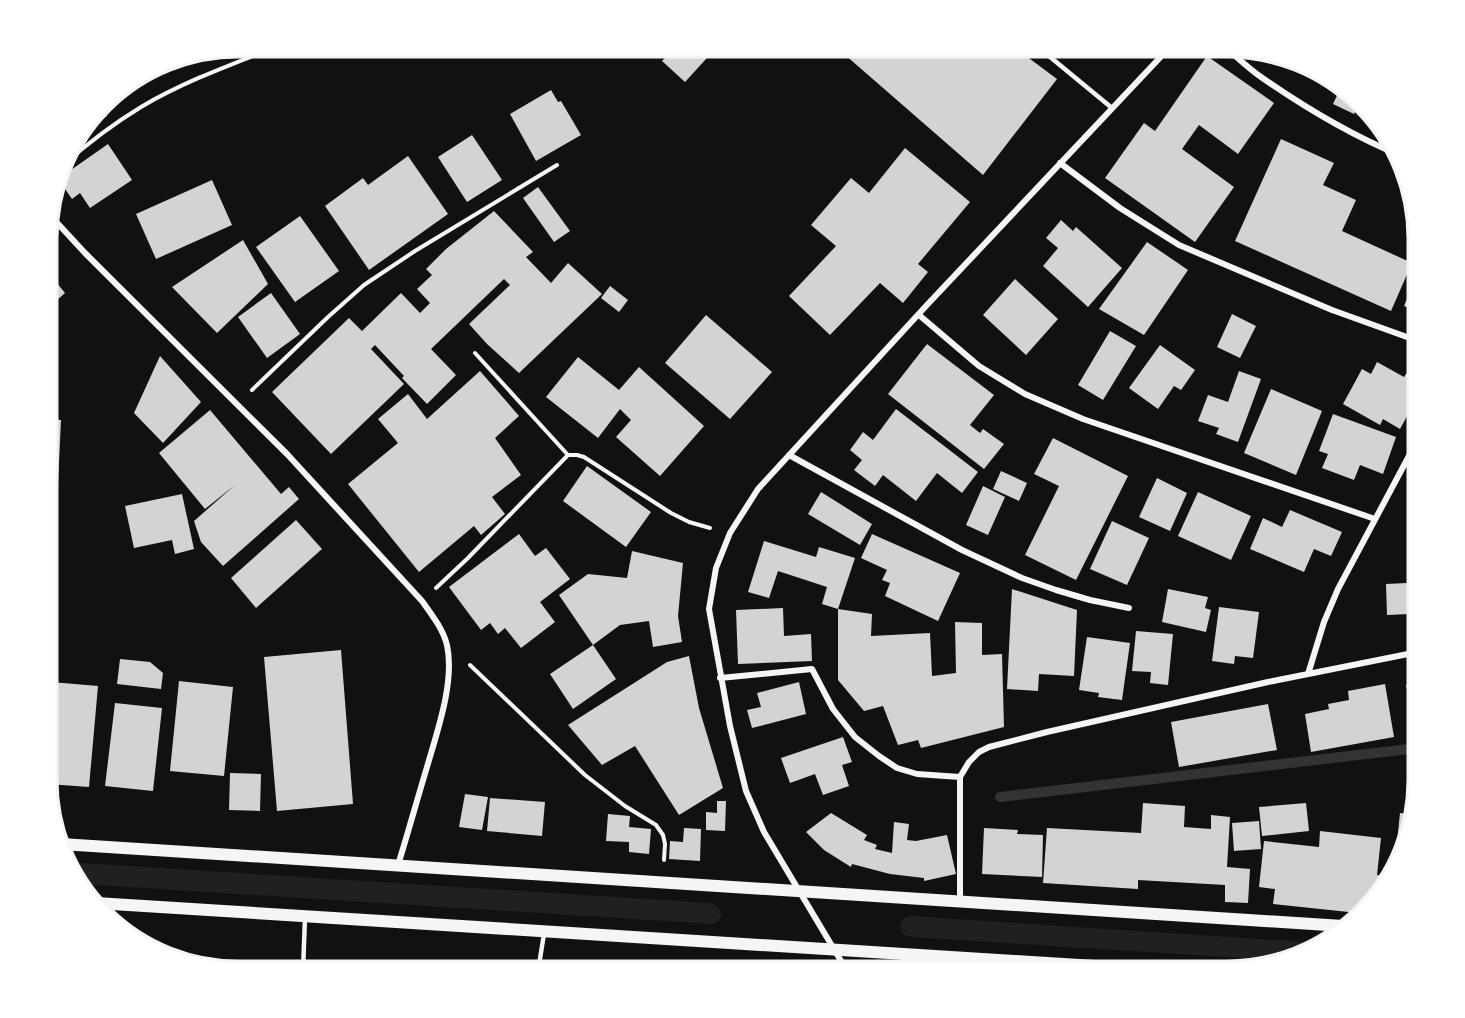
<svg xmlns="http://www.w3.org/2000/svg" width="1465" height="1018" font-family="Signika,sans-serif">
	<rect width="100%" height="100%" fill="#111"/>
	<!-- green -->
	<path fill="#202020" d="M68 862 710 903C717 905 720 908 722 915L718 921 713 924 79 884 72 876Z
		M909 916 1323 943 1312 952 1275 960 910 937 904 935C897 926 900 920 909 916Z"/>
	<g fill="none" stroke-linecap="round" stroke-linejoin="round">
		<!-- stream -->
		<path stroke="#333" stroke-width="10" d="M1000 797 1418 748"/>
	</g>
	<!-- building -->
	<path fill="#d3d3d3" d="M675 47H717L685 82 662 61Z
		M836 47H1014L1057 79 983 175Z
		M1207 56 1274 103 1238 154 1199 125 1182 149 1234 187 1195 242 1105 178 1144 123 1155 131Z
		M1283 56 1289 57 1328 77 1322 85Z
		M1342 85 1359 105 1354 114 1333 104Z
		M551 90 558 102 561 101 581 135 536 161 510 114Z
		M102 107 107 116 86 130 85 128Z
		M472 135 502 180 467 202 438 157Z
		M1281 139 1334 163 1323 185 1356 200 1342 231 1412 263 1391 311 1235 241Z
		M108 144 132 180 90 208 80 193 72 199 58 179Z
		M905 148 970 202 918 264 928 272 903 303 880 283 830 335 789 296 836 246 811 225 851 178 869 193Z
		M408 156 448 214 369 270 325 206 363 178 368 185Z
		M212 180 232 225 156 259 136 214Z
		M538 187 570 231 554 242 523 198Z
		M494 211 533 252 526 257 551 283 568 263 602 294 519 373 487 344 469 324 510 285 504 279 431 349 456 375 427 404 402 378 404 376 375 345 371 349 404 384 331 454 272 392 349 318 362 331 401 293 420 313 430 303 417 289 432 275 426 269 446 249Z
		M300 216 339 271 295 302 256 247Z
		M1061 220 1073 231 1076 227 1122 268 1088 307 1043 266 1058 248 1046 238Z
		M243 240 268 284 217 333 172 287Z
		M1147 242 1188 270 1144 335 1099 309Z
		M48 249 56 258 48 265Z
		M48 272 65 293 48 308Z
		M1418 272V312L1404 306Z
		M1015 279 1058 319 1026 355 983 315Z
		M610 286 628 300 619 312 601 298Z
		M271 293 300 334 267 358 238 317Z
		M1232 314 1256 326 1240 358 1217 347Z
		M706 315 772 372 730 419 665 363Z
		M1110 331 1136 346 1103 400 1078 385Z
		M927 344 994 395 970 425 980 433 983 429 1004 444 984 469 888 394Z
		M1160 345 1195 370 1181 390 1174 386 1158 409 1129 388Z
		M160 356 201 402 163 443 134 413Z
		M578 357 619 390 639 367 704 426 660 476 616 437 631 420 620 409 598 438 546 397Z
		M1377 362 1404 377 1408 371 1418 377V396L1400 429 1383 419 1380 425 1343 404 1362 369 1371 374Z
		M480 371 519 416 495 438 521 475 492 497 505 514 481 535 474 526 419 572 348 484 398 443 378 419 408 394 427 419Z
		M1239 371 1261 379 1238 442 1216 434 1219 428 1198 421 1208 395 1228 402Z
		M1271 389 1322 411 1296 475 1244 453Z
		M896 409 978 472 962 493 937 473 916 501 883 475 875 486 854 470 862 460 850 450 863 432 873 440Z
		M210 410 281 494 289 487 299 499 223 566 201 542 194 521 235 485 205 509 159 453Z
		M1333 414 1396 437 1383 474 1360 465 1354 480 1322 468 1328 454 1319 451Z
		M48 419 61 420 58 484H48Z
		M1053 438 1128 476 1076 580 1025 555 1059 486 1034 474Z
		M587 466 651 512 626 547 563 501Z
		M1001 471 1027 483 1019 501 993 489Z
		M1157 478 1187 493 1170 531 1139 517Z
		M983 486 1005 497 988 535 966 525Z
		M821 492 872 524 860 545 808 514Z
		M1198 492 1251 516 1231 560 1178 536Z
		M182 494 194 549 175 554 172 540 134 548 125 506Z
		M1290 510 1342 532 1331 556 1314 549 1304 572 1250 549 1263 518 1282 527Z
		M296 520 322 549 256 608 231 578Z
		M1112 521 1149 538 1127 585 1090 569Z
		M519 534 535 556 546 548 570 579 540 602 555 622 521 648 505 628 498 634 490 623 481 630 449 587Z
		M872 534 960 573 938 621 885 596 890 583 882 580 887 570 861 558Z
		M764 541 816 557 819 547 855 558 838 609 822 604 827 587 778 571 769 598 748 592Z
		M632 551 683 563 678 616 682 642 653 647 649 621 620 625 593 645 559 595 588 574 627 578Z
		M1407 583 1409 614 1387 615 1386 584Z
		M1012 589 1077 610 1074 676 1039 674 1038 691 1007 689Z
		M1168 589 1208 597 1205 608 1211 610 1206 632 1162 622Z
		M1219 607 1259 612 1253 658 1235 656 1234 664 1212 661Z
		M783 608 784 636 811 634 812 661 738 664 736 610Z
		M838 609 872 614 871 636 930 633 932 676 956 673 955 622 982 623V655L1002 654 1004 727 921 748 918 740 898 745 883 706 864 711 838 680Z
		M1136 631 1173 634 1168 685 1150 683 1151 672 1132 671Z
		M1087 637 1130 643 1122 700 1098 697 1099 693 1079 690Z
		M593 645 616 679 573 709 550 674Z
		M341 650 353 804 277 811 264 657Z
		M689 656 699 708 723 788 679 815 635 746 602 765 568 725 667 662Z
		M120 659 150 662 163 673 161 689 117 684Z
		M179 681 233 687 224 776 170 771Z
		M51 682 98 686 89 787 48 784V712Z
		M799 682 806 714 752 728 747 710 761 707 757 693Z
		M1418 682V727H1416L1406 685Z
		M1385 684 1394 737 1311 752 1305 714 1329 709 1328 704 1349 700 1348 691Z
		M115 703 162 708 153 791 105 786Z
		M1268 704 1277 750 1179 767 1171 722Z
		M843 737 852 762 842 765 849 786 823 795 815 774 790 783 781 758Z
		M230 773 261 774 260 811 229 810Z
		M465 794 488 797 482 830 459 827Z
		M490 798 545 802 542 836 487 831Z
		M717 801H726L725 831 706 830V812L717 813Z
		M1143 803 1185 806 1184 827 1211 829V815L1230 817 1227 867 1250 869 1248 903 1225 902V885L1138 880V889L1043 883 1047 828 1141 833Z
		M1306 803 1309 831 1262 836 1259 807Z
		M831 813 867 835 864 840 877 845 875 849 892 853 894 822 909 824 907 840 916 841 947 835 956 874 924 881V878L890 874 852 864 851 867 824 850 806 832Z
		M1400 813 1414 814 1408 842 1403 852 1396 851Z
		M608 814 630 816 629 827 651 829 649 854 629 852V842L606 841Z
		M1259 821 1261 849 1234 851 1232 823Z
		M684 828 701 829 700 861 669 859 670 841 683 842Z
		M984 828 1018 830 1017 834 1043 835 1042 877 982 874Z
		M1320 831 1381 838 1377 875 1390 877 1379 896 1358 913 1273 904 1275 889 1259 887 1264 841 1319 847Z"/>
	<g fill="none" stroke-linecap="round" stroke-linejoin="round">
		<!-- path -->
		<path stroke="#f5f5f5" stroke-width="4" d="M63 165C87 144 113 124 141 107 183 82 230 65 276 47
			M475 353 568 455
			M252 390 328 317 364 285 415 251 557 165
			M436 588 468 558 568 455H577L584 457 671 513 689 522 710 528
			M470 665 585 775 625 806 656 825 663 835 665 844 664 860"/>
		<!-- service -->
		<path stroke="#f5f5f5" stroke-width="4.5" d="M1038 47 1112 108
			M303 971 305 917
			M538 971 544 934"/>
		<!-- minor -->
		<path stroke="#f5f5f5" stroke-width="6" d="M1225 47C1237 57 1248 68 1261 77 1304 107 1351 135 1399 155
			M1060 163 1120 208 1179 245 1332 310 1418 341
			M48 213 85 253 287 454 422 601C432 615 443 629 447 645 455 682 437 732 427 767 417 800 408 833 398 865
			M919 315 979 366 1025 394 1083 419 1375 519
			M789 455 962 550 1022 578 1056 590 1090 600 1129 608
			M1308 674 1324 622 1338 589 1418 439
			M720 678 812 669 833 709 855 737 879 756 897 768 917 774 960 777V902
			M960 777 969 762 979 752 989 747 1047 732 1268 682 1418 652
			M847 971 764 832 746 791 730 726 709 609 716 568 730 533 758 489 926 306 1170 47"/>
		<!-- secondary -->
		<path stroke="#f5f5f5" stroke-width="12" d="M61 844 1343 926
			M96 903 1174 971"/>
	</g>
	<!-- crop -->
	<path d="M0 0H1465V1018H0ZM238 57H1227A181 181 0 0 1 1408 238V780A181 181 0 0 1 1227 961H238A181 181 0 0 1 57 780V238A181 181 0 0 1 238 57Z" fill="#fff" fill-rule="evenodd"/>
	<path fill="none" stroke="#f5f5f5" stroke-width="3" d="M238 57H1227A181 181 0 0 1 1408 238V780A181 181 0 0 1 1227 961H238A181 181 0 0 1 57 780V238A181 181 0 0 1 238 57Z"/>
</svg>
